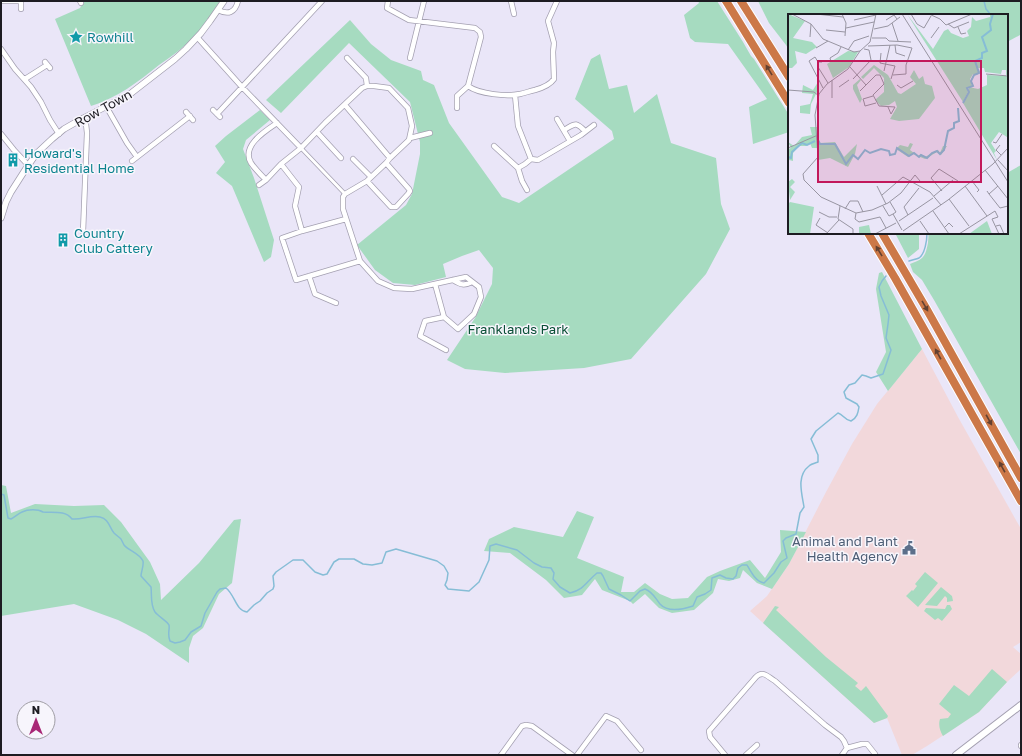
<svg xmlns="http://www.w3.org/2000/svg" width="1022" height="756" font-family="'Golos Text',sans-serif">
	<rect width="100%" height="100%" fill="#eae6f8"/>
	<!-- commercial -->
	<path fill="#f2d8db" d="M922 349 958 417 1021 529V642L1013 647 1021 654V669L1007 682 979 712 927 746 912 755H902L887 718 874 723 750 611 767 596 789 564 826 492 852 444 877 404Z"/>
	<!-- green -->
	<path fill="#a6dbc0" d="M84 1H220C212 14 203 28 193 38 183 48 171 57 159 65 138 82 117 98 91 106L55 19 80 8Z
		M698 1H717L743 42 751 56 754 59 789 115V132L753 144 749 107 767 99 728 44 695 42 690 38 684 15 699 3Z
		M758 1H1021V36L1020 35 1007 42V15H789V50L786 45 769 23Z
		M350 20 371 44 391 60 421 71 423 80 434 85 449 123 502 197 519 203 614 139 612 131 575 99 591 59 600 54 609 89 627 85 634 113 657 94 671 143 716 158 721 204 730 229 706 274 631 359 584 368 505 373 465 369 447 360 475 318 492 284 493 268 479 250 462 256 443 264 446 277 415 285 393 283 375 270 357 245 406 205 412 194 420 154V142L410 102 349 43 281 113 266 100Z
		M260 110 270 120 246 140 243 149 254 178 274 240 271 257 264 262 232 186 216 173 225 162 215 146 226 136Z
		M1021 165V454L934 300 922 280 913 272 910 264C923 259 925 258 928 243 928 239 929 237 928 233H1007V173Z
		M895 233H919V249L908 258Z
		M882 272 922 349 888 391 876 372 886 352 876 289 879 273Z
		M1 485 6 486 11 513 35 504 74 506 104 505 121 522 150 562 160 584 161 600 199 563 234 520 241 519 232 583 219 594 203 628 193 636 189 648V663L146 634 118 620 74 604 1 616Z
		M577 511 594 517 577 558 624 577 621 592H634L645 583 660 594 672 599 688 598 707 577 720 571 750 560 765 578 781 552 780 530 806 532 789 564 772 589 757 583 743 570 740 578 729 581 718 579 713 593 694 610 672 613 659 608 645 594 633 604 630 601 602 590 595 579 582 595 564 598 546 580 510 553 484 551 489 539 514 527 563 537Z
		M925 572 938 583 918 607 906 596 912 590 913 591 917 586 915 584Z
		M941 587 952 596 953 601 947 602V598L945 596 937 606 925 605Z
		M947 605H950L952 609 942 621 938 618 935 620 924 611 926 608 945 609Z
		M775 606 779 607 776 610 826 657 858 683 855 686 861 691 866 686 888 716 887 718 874 723 763 623Z
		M992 669 1007 682 979 712 943 736C940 731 938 725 940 719L948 718 951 714 939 704 954 685 969 696Z"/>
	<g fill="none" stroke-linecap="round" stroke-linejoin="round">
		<!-- stream -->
		<path stroke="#86bdd6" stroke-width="1.5" d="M984 1 986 9 991 15
			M909 261C912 260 917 259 919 258 925 254 927 240 927 233
			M1 494 4 495 8 518 11 519C15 517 19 513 22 512 28 509 38 509 43 512 53 513 65 510 72 519 82 520 90 515 100 517 109 519 109 527 114 533 116 535 119 537 121 539 122 541 123 543 124 545 129 551 139 553 143 561 144 566 141 572 141 576L151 587C152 595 150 604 155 612 158 616 168 622 169 625 170 630 167 633 170 641L175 643 180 642 185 640 191 632 201 626 205 613 217 592 220 589 226 588C235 595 236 611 247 612L254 605 260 601 267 593 273 589 274 586 273 576 276 572 293 560H303L315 572 323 575 327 574 334 562 339 559H354L363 564 372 565 382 563 386 552 396 549 437 561 444 566 448 573 447 580 445 585 448 589 469 591 479 582 489 560 490 546 496 544 517 550 534 563 542 567 551 568 554 573 553 579 560 587 570 593C584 590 586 582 597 573H601L603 576 609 589 621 595 630 601 640 591 645 589C653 592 655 598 660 604 668 613 684 609 693 606L697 597 705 594 711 590 712 578 720 575 726 578 733 579 736 576 738 568 742 565H747C751 572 756 582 764 583L774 573 781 562 787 558 783 541 786 538 796 534 800 513 804 507C802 494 796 476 809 466 811 464 815 463 818 462V455L811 439 816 431 838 413C844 415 843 419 851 421 857 418 858 413 859 407L857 404 846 398 844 392 849 385 855 383 862 375 866 376 871 378 883 374 891 350 886 338 888 324 889 315 881 296 879 287 882 281 886 276"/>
		<!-- pedestrian casing -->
		<g stroke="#a4a0b1" stroke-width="4.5">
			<path id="pedestrian" d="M301 148 345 194"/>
		</g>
		<!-- minor casing -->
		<g stroke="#a4a0b1" stroke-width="6">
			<path id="minor" d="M1 1H21
				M80 1 81 3
				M388 1 387 8 409 20 475 28 480 32 481 37 468 86 457 96V108
				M511 1 514 14
				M21 9V1
				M218 10C228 15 235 13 238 1
				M197 37 242 87 301 148
				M1 49 15 69 31 87 41 102 50 120 59 134
				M347 58 366 78 367 86
				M410 58 424 1
				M45 62 50 68
				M25 79 47 65
				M468 86C479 94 507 97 520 94 525 93 530 91 535 90 542 88 550 85 554 79L553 52 554 43 548 21 557 1
				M515 95 518 126 531 159
				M345 105 390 158
				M106 106 127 143 137 157
				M213 110 220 117
				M186 112 193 120
				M217 114 322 1
				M557 119 570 141
				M564 130C575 124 575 121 585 131
				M317 132 341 158
				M1 134 14 150 28 165
				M410 138 430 133
				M494 146 518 168 525 164 531 159 538 160 545 156 581 135 594 125
				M353 159 371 177
				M132 161 190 116
				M281 164 299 187 295 206 302 231
				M518 168 522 181 527 190
				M266 180C261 175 255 169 251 163 241 146 265 131 277 123
				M367 181 391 207H396L408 194 410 191 409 189 386 163
				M259 185 266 180 281 164 301 148 325 123 362 88 367 86H374L389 88 408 108 412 126 409 140 390 158 386 163 367 181 345 194 343 197V209L360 261 378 281 394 288 412 289 466 277 479 287 481 297 474 314 458 329 444 317 435 284
				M346 219 302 231 282 238 296 280 360 261
				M83 232 87 133 86 124 83 118
				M309 276 315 294 336 303
				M453 280C461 285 464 286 472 282
				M444 317 425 321 420 336 446 350
				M1021 745V746
				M501 755 522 726 526 725 532 726 572 755
				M577 755 606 716 617 721 641 750
				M725 755 710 737 709 731 756 677C763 670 768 677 775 681L825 725 841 737 844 741 847 748
				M746 755 757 745
				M842 755 847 748 862 744H867L875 754"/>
		</g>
		<!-- tertiary casing -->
		<g stroke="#a4a0b1" stroke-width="7">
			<path id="tertiary" d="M1 218 6 202 11 192 27 167 37 153 52 139 64 129 78 121 130 94 175 59 186 49 201 33 210 21 224 1"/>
		</g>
		<!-- secondary casing -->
		<g stroke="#a4a0b1" stroke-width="8">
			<path id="secondary" d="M956 755 1021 705"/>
		</g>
		<!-- motorway casing -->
		<g stroke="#fff" stroke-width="10">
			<path id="motorway" d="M726 1 789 103
				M741 1 789 77
				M868 233 895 278 1021 501
				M882 233 926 308 1021 478"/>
		</g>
		<!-- pedestrian -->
		<use href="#pedestrian" stroke="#fff" stroke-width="3"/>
		<!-- minor -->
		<use href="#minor" stroke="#fff" stroke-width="4.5"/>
		<!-- tertiary -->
		<use href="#tertiary" stroke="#fff" stroke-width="5.5"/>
		<!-- secondary -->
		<use href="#secondary" stroke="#fff" stroke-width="6"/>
		<!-- motorway -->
		<use href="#motorway" stroke="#cc7848" stroke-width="8"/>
	</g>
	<!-- one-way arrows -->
	<defs><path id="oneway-solid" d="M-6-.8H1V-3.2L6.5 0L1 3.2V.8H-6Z"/></defs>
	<g fill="#634131">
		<use href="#oneway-solid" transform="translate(769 70) rotate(-121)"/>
		<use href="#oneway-solid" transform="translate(879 251) rotate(-121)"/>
		<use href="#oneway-solid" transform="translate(925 306) rotate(60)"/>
		<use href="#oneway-solid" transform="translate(938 354) rotate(-119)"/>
		<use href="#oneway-solid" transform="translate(989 420) rotate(61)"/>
		<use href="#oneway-solid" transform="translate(1002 467) rotate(-119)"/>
	</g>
	<!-- icons -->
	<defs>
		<g id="sight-bare" transform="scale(1.08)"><path d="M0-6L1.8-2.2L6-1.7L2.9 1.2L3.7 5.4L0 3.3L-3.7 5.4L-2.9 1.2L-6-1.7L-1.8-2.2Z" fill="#0f9aa8" stroke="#f7f5fc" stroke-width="2.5" paint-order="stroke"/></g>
		<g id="building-bare" transform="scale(1.08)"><path d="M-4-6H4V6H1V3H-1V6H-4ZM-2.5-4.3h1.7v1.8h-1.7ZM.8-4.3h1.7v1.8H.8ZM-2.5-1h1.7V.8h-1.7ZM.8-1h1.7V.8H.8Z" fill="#0f9aa8" stroke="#f7f5fc" stroke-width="2.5" paint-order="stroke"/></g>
		<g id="civic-bare" transform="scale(1.08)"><path d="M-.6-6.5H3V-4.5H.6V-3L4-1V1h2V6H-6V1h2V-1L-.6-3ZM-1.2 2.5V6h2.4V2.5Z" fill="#5c6f8a" stroke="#f7f5fc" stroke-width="2.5" paint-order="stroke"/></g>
	</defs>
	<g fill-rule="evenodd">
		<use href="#sight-bare" x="76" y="37"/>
		<use href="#building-bare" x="13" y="160"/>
		<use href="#building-bare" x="63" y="240"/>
		<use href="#civic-bare" x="909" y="548"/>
	</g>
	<g text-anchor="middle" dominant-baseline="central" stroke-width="3" stroke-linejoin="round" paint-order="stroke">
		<!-- culture labels -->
		<g font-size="13" fill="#0d838f" stroke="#f7f5fc" text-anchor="start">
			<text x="87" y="37">Rowhill</text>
			<text x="24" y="153">Howard's<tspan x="24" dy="15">Residential Home</tspan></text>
			<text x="74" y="233">Country<tspan x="74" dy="15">Club Cattery</tspan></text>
		</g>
		<!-- street labels -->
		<g font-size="13" fill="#1d1c22" stroke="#f7f5fc">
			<text transform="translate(103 108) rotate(-29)">Row Town</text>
		</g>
		<!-- park labels -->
		<g font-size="13" fill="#094f36" stroke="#f7f5fc">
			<text x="518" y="329">Franklands Park</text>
		</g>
		<!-- service labels -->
		<g font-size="13" fill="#4e5e75" stroke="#f7f5fc" text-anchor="end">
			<text x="898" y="541">Animal and Plant<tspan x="898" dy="15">Health Agency</tspan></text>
		</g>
	</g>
	<!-- overview -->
	<g transform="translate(788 14)">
		<rect width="220" height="220" fill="#eae6f8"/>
		<path d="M0 0 17 7 5 24 24 28 29 33 18 40 7 37 9 49 4 54H0ZM119 0 145 35 156 17 160 15 163 19 175 24 181 22 179 17 183 13 184 3 188 7 202 3V0H220V61H218V56H214L213 60 197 58 196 54H190L192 58 189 61 185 60 182 65 184 72 179 74 180 78 175 88ZM60 37 70 38 61 53 45 64 39 50ZM86 51 100 61 110 79 113 80 128 70 122 63 126 56 131 65 135 62 137 70 144 72 147 84 131 105 111 107 102 105 109 93 107 87 101 91 93 92 87 86 96 78V64L86 54 75 65 73 63ZM199 61 220 62V121L219 123 211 118 203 129 208 137 206 139 209 146 175 89 181 79V73L190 75 199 71ZM72 65 73 66 69 71 74 85 72 89 65 75V71ZM30 68 31 74 23 90 22 100 12 99V92L22 90 25 80 14 79 15 71 25 76ZM22 113H29V134H24L22 129 18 132H11L5 139V147L1 146 0 135 3 134 0 128 6 132 14 123 24 121ZM30 124 32 129 47 128 56 143 69 130 67 140 60 153 42 144 30 146ZM122 129 125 130 122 136 130 142 133 140 137 143 150 136 152 139 155 132H159L153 141 149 138 137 145 125 140 120 143 108 135 112 131 120 133ZM4 165 7 168 2 173 7 178 2 186 0 168ZM2 188 26 193 22 220H0V190ZM199 207 204 220H181ZM81 211 83 220H71V213Z" fill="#a6dbc0"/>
		<path fill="none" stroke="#86bdd6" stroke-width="2" d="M175 89 181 78 179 74 185 72 183 67 186 61 191 59 187 47 194 44V39L199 37 194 23 203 16 202 10 205 0M30 126 32 130H47L58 150 65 141 70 145 77 136 82 139 93 135 101 137 102 141 107 140 109 134 121 142 126 139 131 143 133 141 139 144 144 139 149 137 152 140 156 136 160 117 166 114V109L171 107 170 94M0 143 3 144 4 138 14 129 19 131 27 127"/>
		<path fill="none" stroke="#9895a2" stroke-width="1" d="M4 0 23 10 35 25 66 38 72 37 82 28 88 0M28 0 55 3M54 0 58 9 57 22M114 0 220 168M123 0 129 10 136 14 143 2M141 0 152 5 158 11 184 0M66 6 88 1M98 6 106 1 109 5M104 9 110 27M160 10 166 14 181 8M170 13 173 20 178 19M58 14 86 8M86 15 100 12 112 3M38 16 57 18M22 23 23 10M84 24H98L101 27 123 28M143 24 151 13M107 31 108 39 117 42M80 32 109 31 124 34 118 51V60L105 61M28 34 40 27M60 36 66 27 81 22M72 37 60 55 39 70 31 80 27 101 30 143 15 160 16 166 33 183 68 199 84 196 100 189 113 179 127 161 132 167M93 39 92 49 107 52 103 65M30 48 27 43 21 47 35 74M34 48H30V53L40 69M43 48 42 44 50 39 53 33M62 53 78 71M96 57 102 31M198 60 220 62M65 65 83 46 81 36 76 35M109 71 113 74 125 67M51 73 61 66M0 76 26 78 31 82M72 77 88 61H92L96 70 85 81 91 92 107 93 103 100 100 93M85 82 75 85 76 88 77 92 88 89M44 84V66M205 128 208 129 214 120M212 131 208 136 213 141M0 134 30 121M210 146 220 157M197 156 220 185M184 167 191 176 189 178M89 172 98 190M177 172 199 202M154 177 143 164 151 155 170 167M199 177 201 180 210 172M201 180 212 194 220 192M94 181 115 163 142 178 153 191M146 182 165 166M161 185 181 212M102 188 108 198 105 200M52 192 50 205 65 215V220M95 192 101 202 105 200M57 195 62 187H70L75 198M145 197 161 220M31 198 41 203H49M68 199 67 205 71 208 92 203 98 214M105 200 114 216M120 201 116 193 131 174M32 204 28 211 40 219M111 207 145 184M132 207 141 220M208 212 212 211 216 220M156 214 161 209 165 213M115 217 160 186 205 150 220 134M39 219 51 206M87 220 108 209M171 220 207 197 210 203 204 205 211 220"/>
		<path fill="#c2185b" fill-opacity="0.15" stroke="#c2185b" stroke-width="2" d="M30 47H193V168H30Z"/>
		<rect width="220" height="220" fill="none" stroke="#1d1c22" stroke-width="2"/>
	</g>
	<!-- border -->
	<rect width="1022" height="756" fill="none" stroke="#1d1c22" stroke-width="4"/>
	<!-- north arrow -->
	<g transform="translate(36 720)"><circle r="19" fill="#f7f5fc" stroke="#a09ea5"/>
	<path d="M0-3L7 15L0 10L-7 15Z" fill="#a82776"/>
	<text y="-6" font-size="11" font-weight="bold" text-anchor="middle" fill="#1d1c22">N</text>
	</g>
</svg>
